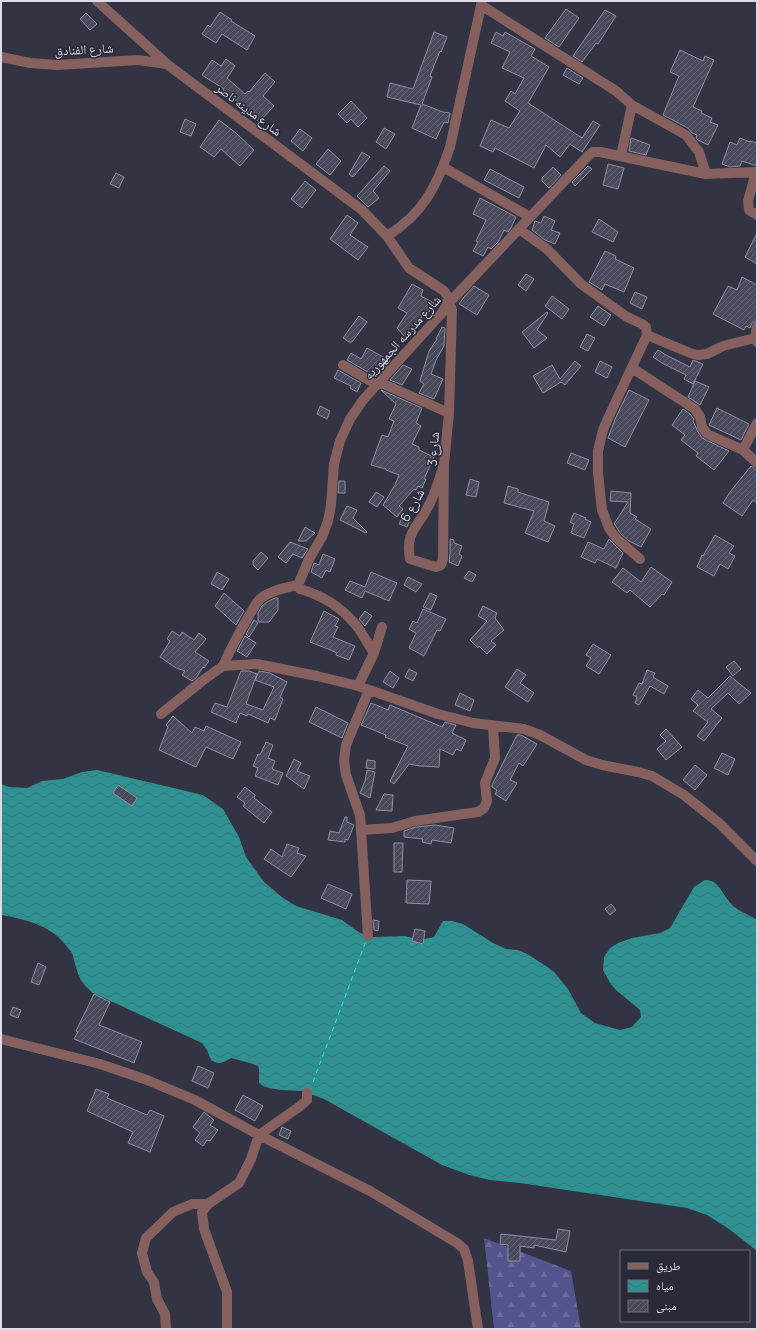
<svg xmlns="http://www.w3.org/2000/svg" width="758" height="1330" font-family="Manrope,'Noto Naskh Arabic',sans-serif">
	<defs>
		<pattern id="forest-firs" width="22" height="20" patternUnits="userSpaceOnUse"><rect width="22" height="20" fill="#53548b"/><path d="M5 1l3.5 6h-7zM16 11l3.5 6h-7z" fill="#6b6c9b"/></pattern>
		<pattern id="water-waves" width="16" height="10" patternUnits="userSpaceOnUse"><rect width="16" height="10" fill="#2f9192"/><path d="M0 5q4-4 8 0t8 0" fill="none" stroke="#367577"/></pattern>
		<pattern id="building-hatch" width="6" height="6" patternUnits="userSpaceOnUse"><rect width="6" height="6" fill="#48495a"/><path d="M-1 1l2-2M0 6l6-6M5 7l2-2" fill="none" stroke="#626372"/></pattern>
	</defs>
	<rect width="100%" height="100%" fill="#323343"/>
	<!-- forest -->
	<path fill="url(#forest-firs)" d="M484 1238 571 1271 581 1329H494Z"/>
	<!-- water -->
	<path fill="url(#water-waves)" d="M97 770 203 795 223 809 239 837 246 857 264 882 283 898 296 906 342 920 360 933 373 937 405 936 420 940 434 937 443 921H452L463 924 493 943 506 949 518 950 527 954 546 966 554 972 568 989 581 1013 595 1023 620 1030 632 1027 641 1017 640 1010 616 990 610 983 603 970 604 957 610 948 618 943 632 938 660 933 670 928 694 887 705 880C718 880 721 891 728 900 735 911 747 913 757 920V1251L729 1229 707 1215 687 1208 520 1183 490 1180 469 1175 442 1165 324 1099 302 1091 282 1090 269 1088 263 1086 259 1083V1069L258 1066 250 1063 231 1058C223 1063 219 1065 211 1060L207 1050 202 1043 93 993C77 980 78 972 72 953 70 950 67 947 64 943 49 925 24 919 1 915V784L9 787 27 788 42 781 63 779 82 772Z"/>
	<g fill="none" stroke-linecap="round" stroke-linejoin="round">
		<!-- ferry -->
		<path stroke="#20e9ea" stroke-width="1" stroke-dasharray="5 4" stroke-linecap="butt" d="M313 1082 366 941"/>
	</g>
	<!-- building -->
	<path fill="url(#building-hatch)" stroke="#8e8fa2" d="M566 9 579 18 559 47 545 38Z
		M605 10 616 16 598 44 596 43 582 62 573 56Z
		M220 12 232 20 231 21 255 36 247 50 222 34 216 43 202 34 208 25 210 27Z
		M86 13 97 24 90 30 80 19Z
		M434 32 447 37 441 52 440 51 430 76 432 77 422 104 443 112 450 113 448 123 444 122 436 139 412 128 421 105 387 97 390 83 413 89Z
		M496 32 503 36 505 32 535 49 531 56 549 67 528 103 582 138 593 121 600 125 582 152 570 144 560 157 546 145 534 168 495 148 493 152 480 146 491 120 509 128 520 111 505 101 511 91 515 94 524 78 502 68 510 52 491 43Z
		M680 50 703 61 705 56 714 60 693 107 702 111 701 113 712 118 710 122 718 125 708 145 698 140 696 138 697 135 692 133 688 128 663 115 679 76 670 72Z
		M226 59 235 66 227 78 245 94 248 91 249 92 265 73 275 82 263 96 274 106 259 122 251 114 238 105 239 103 223 90 224 89 202 75 212 60 221 66Z
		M567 68 583 78 579 84 563 75Z
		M351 101 367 118 358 127 351 119 347 123 338 114Z
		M185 119 196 124 191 136 180 132Z
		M219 120 236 133 254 150 240 166 221 149 214 157 200 147Z
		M384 128 395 134 386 149 376 142Z
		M300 129 312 138 303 151 291 141Z
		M631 138 650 145 646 155 629 151Z
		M740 138 750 142V141L757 143V166L742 161 740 166 730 167 722 164 730 142 737 145Z
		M328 149 341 161 330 175 316 164Z
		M362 152 370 157 353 177 349 174Z
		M608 164 624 168 618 189 603 185Z
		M384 166 390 171 373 191 379 198 368 207 357 196Z
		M588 166 592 169 575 186 572 182Z
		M553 167 561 175 549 188 542 181V178Z
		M490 169 524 187 519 198 484 180Z
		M116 173 124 177 119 188 110 184Z
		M305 181 316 190 302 208 291 199Z
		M480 198 516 217 511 228 508 232 504 230 498 242 491 249 488 247 483 256 473 251 478 242 476 241 486 220 473 214Z
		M347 215 358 223 350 235 368 247 358 260 330 239Z
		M544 216 555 221 551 230 560 233 555 244 545 240 532 230 535 221 541 223Z
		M599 219 618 232 613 242 592 232Z
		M757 233V264L745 257Z
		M605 251 616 256 615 259 634 268 624 292 605 284 602 290 589 282Z
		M526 274 534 279 526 291 518 285Z
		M742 277 757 285V321L752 323 750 328 746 326 744 330 713 314 728 286 737 290Z
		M412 284 423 290 421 296 434 303 429 312 426 311 412 332 406 338 397 328 407 313 398 308Z
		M474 286 489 295 477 315 459 304 464 297Z
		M635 292 647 297 642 309 630 303Z
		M552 296 569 309 562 319 545 306Z
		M598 306 611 315 604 326 590 317Z
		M547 312 548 313 537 330 547 338 534 348 522 332Z
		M359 316 367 322 352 342H349L343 338Z
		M442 327 445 328 444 346 436 360 431 374 443 379 434 399 419 393 424 384 420 381 429 351 437 339H436Z
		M587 334 595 338 588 351 580 347Z
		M367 348 390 361 377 375 375 373 373 375 347 360 351 353 361 359Z
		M658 350 666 355 690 367 693 360 703 364 693 384 684 379 686 375 662 363 653 357Z
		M575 361 581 366 565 385 561 382 543 393 533 376 552 365 560 379Z
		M600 361 612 367 607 378 595 372Z
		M403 365 412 369 402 385 390 380Z
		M338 370 361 383 357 392 350 388 351 386 334 378Z
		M695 381 709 387 700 405 688 397Z
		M381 390 422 408 416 423 421 426 412 444 419 447V450L434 457 424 479H426L422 488 418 486 416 490 414 489 399 506 403 509 397 517 383 505 395 485 399 475 386 470V469L371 465 382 435 388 437 394 421 389 419 396 404Z
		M629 390 649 400 625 447 608 438 616 417Z
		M320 406 330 411 327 419 317 414Z
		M717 408 749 424 741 440 709 425Z
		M683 409 690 414 694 419 693 421 697 430 702 438 729 451 714 470 696 456 698 453 681 440 685 435 672 425Z
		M571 453 589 460 585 470 567 463Z
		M751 466 757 471V503L753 500 742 516 723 503 730 492Z
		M470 479 479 482 476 497 466 495Z
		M339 481H345V493H338Z
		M508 486 518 489V492L549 502 544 521 555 526 548 542 525 533 534 511 504 503Z
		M611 491 631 493 630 513 637 517 635 519 651 529 641 547 629 541 621 534 615 525 614 524 628 502 610 501Z
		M376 492 384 497 377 507 369 502Z
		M347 506 357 510 353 518 367 532 366 533 340 520Z
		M574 513 586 518 585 519 591 522 584 538 571 533 574 524 570 522Z
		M404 514 411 518 407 527 399 524Z
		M305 527 315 533 306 541H298Z
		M715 535 734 546 729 553 735 556 728 569 720 564 714 576 697 567 702 555 703 556Z
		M450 539 454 540V543L462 546 459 554 462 556 458 566 449 562 450 553Z
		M609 539 623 553 616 568 597 559 595 563 581 557 588 542 604 549Z
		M290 542 308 549 302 558 293 554 286 563 278 557Z
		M261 552 268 558 258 570 253 565V561Z
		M323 554 335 559 330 572 326 570 322 578 311 572 314 563 319 565Z
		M651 567 672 582 664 595 662 594 650 607 630 590 627 593 612 582 623 568 641 582Z
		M469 571 476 575 472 582 464 578Z
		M217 572 229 579 222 590 211 584Z
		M371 572 397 583 389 601 365 591 362 598 345 590 350 581 365 587Z
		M408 577 422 584 416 592 404 585Z
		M224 593 244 611 236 625 215 606Z
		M430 593 437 596 431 610 423 607Z
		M275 598H278V610L269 622H258V613L262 606 267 602Z
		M483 606 497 613 495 618 504 630 491 641 496 645 487 654 479 646 478 648 470 640 487 621 478 616Z
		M423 609 446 619 440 631 437 630 424 656 409 648 416 633 409 629 413 621 417 623Z
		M324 611 339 619 335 626 338 627 333 637 355 646 349 660 336 655 337 653 328 649 310 642Z
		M365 611 372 616 365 626 359 619Z
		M254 620 258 623 249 637 246 634Z
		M172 631 180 636 182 632 194 640 199 633 206 639 195 652 209 661 204 668 203 667 196 678 192 681 182 675 185 671 176 668 160 657 170 641 167 639Z
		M245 636 256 643 247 657 237 651Z
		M593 644 611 655 599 674 586 666 591 658 586 655Z
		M734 661 741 669 733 676 726 667Z
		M409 669 417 673 413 681 405 677Z
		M517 669 526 675 520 683 534 693 528 702 505 687Z
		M647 670 655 673 653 677 668 686 664 694 650 686 639 705 635 703 637 697 633 695 639 683 642 684Z
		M241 671H249L257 674 246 704 263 710 274 687 255 680 259 671 270 673 287 682 280 697 283 699 275 720 270 718 268 723 248 714 247 716 240 713 236 723 211 712 215 703 227 707Z
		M390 671 399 678 393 688 383 682Z
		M730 676 751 693 739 704 728 693 711 709 722 718 704 741 697 736 708 722 693 711 698 705 691 699 698 690 708 698Z
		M460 693 474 700 470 711 455 705Z
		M371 703 388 710 390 705 442 727 445 722 456 725 452 733 466 740 461 751 456 749 453 755 440 749 439 767 420 766 409 764 394 784 390 781 408 746 385 737 386 735 361 725Z
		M316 707 348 723 342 738 309 722Z
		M173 716 192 733 195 727 204 731 206 726 241 742 233 759 206 747 196 767 159 750 168 727 166 725Z
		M666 729 682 747 666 760 657 749 666 741 660 735Z
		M517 735H521L537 744 523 766 519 763 510 780 517 783 506 801 495 794 497 790 492 787V785Z
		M266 742 273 745 268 758 275 761 272 769 283 773 278 785 255 776 258 768 253 766 258 754 260 755Z
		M722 753 735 759 728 775 714 768Z
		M294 759 301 763 297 771 310 776 304 789 286 776Z
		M367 760 375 761V769L366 768Z
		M695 765 707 775 695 790 683 780Z
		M367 770 375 772 370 798 360 793 365 781Z
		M118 785 137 798 132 806 113 793Z
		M245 787 255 795 254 798 272 812 264 823 243 806 245 803 237 797Z
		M384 794 393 795 392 811 376 810Z
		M345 817H347V822L354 825 348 840 345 839V842L328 840 330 831 339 833Z
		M435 825 454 828 451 843 432 840 431 844 422 842 423 839 404 837V831L416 827Z
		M394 843H403L402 872H394Z
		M287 844 299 848 297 853 306 856 291 877 264 859 271 849 282 857Z
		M407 880 431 881 429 904 406 903Z
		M328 884 352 894 346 909 321 898Z
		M611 904 616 910 610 915 605 909Z
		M373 920 379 921 378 931 374 930Z
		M415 929 425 931 423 944 412 941Z
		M38 963 46 967 39 985 31 982Z
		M94 994 110 1002 99 1025 142 1042 134 1063 74 1039 78 1032 76 1031Z
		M13 1007 21 1010 18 1018 10 1015Z
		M198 1066 214 1073 208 1088 192 1081Z
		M96 1089 109 1094 107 1098 147 1115 150 1110 164 1116 150 1152 128 1143 133 1132 87 1111Z
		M243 1095 263 1106 255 1121 235 1110Z
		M204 1112 214 1120 210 1125 218 1130 210 1141 207 1140 203 1146 195 1140 200 1133 193 1127Z
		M282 1127 291 1131 288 1139 279 1135Z
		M558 1229 570 1231 566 1252 534 1245V1248L520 1246V1261H508V1245L500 1244 501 1234 556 1240Z"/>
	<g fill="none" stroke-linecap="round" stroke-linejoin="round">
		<!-- minor -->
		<path stroke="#86605f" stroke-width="10" d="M97 1 168 65 362 210 387 236 409 268 444 291 448 297 447 305 452 309 449 413 444 464 443 559 441 565 436 567 410 559C405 531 418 528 429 505 436 492 440 477 444 464
			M481 5 616 91 632 105 686 135 699 152 706 174
			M1 57 30 63 57 65 138 60 166 64
			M621 156 632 105
			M443 167 530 217
			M756 172 748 201 749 210 757 215
			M519 229 547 249 581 284 627 317 642 324 646 327 647 335 610 414 603 430 598 451V473L602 510 609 528 616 538 640 559
			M387 236C423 214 437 186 450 147L482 1
			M757 327 755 338 757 342
			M647 335 690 353 698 355 707 354 723 346 755 338
			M343 365 377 385
			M632 368 695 409 700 417 702 427 707 434 743 450 757 463
			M379 382 449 413
			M743 450 757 423
			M298 585 309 559 322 537 328 521 331 505 334 464 340 441 350 419 363 400 441 314 447 305 588 156 593 152H600L706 174 757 172
			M298 585 300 589C321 595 340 606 355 624 362 632 368 644 374 653
			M223 666C231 648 240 631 250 614 253 609 256 603 260 599 268 592 287 587 298 585
			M358 686 374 653 382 627
			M161 714 202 681 223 666 257 664 317 676 358 686 438 714 473 723 524 729 540 735 586 760 602 765 638 772 652 776 684 795 719 823 757 861
			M361 830 392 828 415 821 478 812 484 808 487 801 485 783 495 758 493 726
			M368 936 360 815 346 775 344 761 346 745 369 690
			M1 1039 100 1064 147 1080 195 1100 259 1135 370 1191 457 1243 464 1249 468 1261 478 1329
			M166 1329 165 1314 157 1299 154 1282 147 1272 142 1253 146 1238 173 1212 192 1204H208
			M227 1329V1292L204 1229 202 1212 208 1204 239 1183 251 1159 259 1135 299 1107 307 1100V1093"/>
	</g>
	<g text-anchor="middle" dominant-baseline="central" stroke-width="3" stroke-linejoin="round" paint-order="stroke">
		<!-- street labels -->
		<g font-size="13" fill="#dbdce6" stroke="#282939">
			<text transform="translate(84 49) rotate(-3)">شارع الفنادق</text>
			<text transform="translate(249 109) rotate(37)">شارع مدينه ناصر</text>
			<text transform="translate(402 337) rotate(-48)">شارع مدرسه الجمهوريه</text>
			<text transform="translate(433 449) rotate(-86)">شارع 3</text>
			<text transform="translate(412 505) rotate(-61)">شارع 6</text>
		</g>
	</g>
	<!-- border -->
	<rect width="758" height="1330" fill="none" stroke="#dbdce6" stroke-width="4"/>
	<!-- legend -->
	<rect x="620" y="1250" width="130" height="72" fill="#282939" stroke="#70717e"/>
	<rect x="628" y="1263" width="20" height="6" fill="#86605f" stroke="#70717e"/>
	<text x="656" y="1270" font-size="12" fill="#dbdce6">طريق</text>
	<rect x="628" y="1280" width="20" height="12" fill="url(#water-waves)" stroke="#70717e"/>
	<text x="656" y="1290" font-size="12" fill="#dbdce6">مياه</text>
	<rect x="628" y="1300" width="20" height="12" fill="url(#building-hatch)" stroke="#70717e"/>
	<text x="656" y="1310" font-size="12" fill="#dbdce6">مبنى</text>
</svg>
